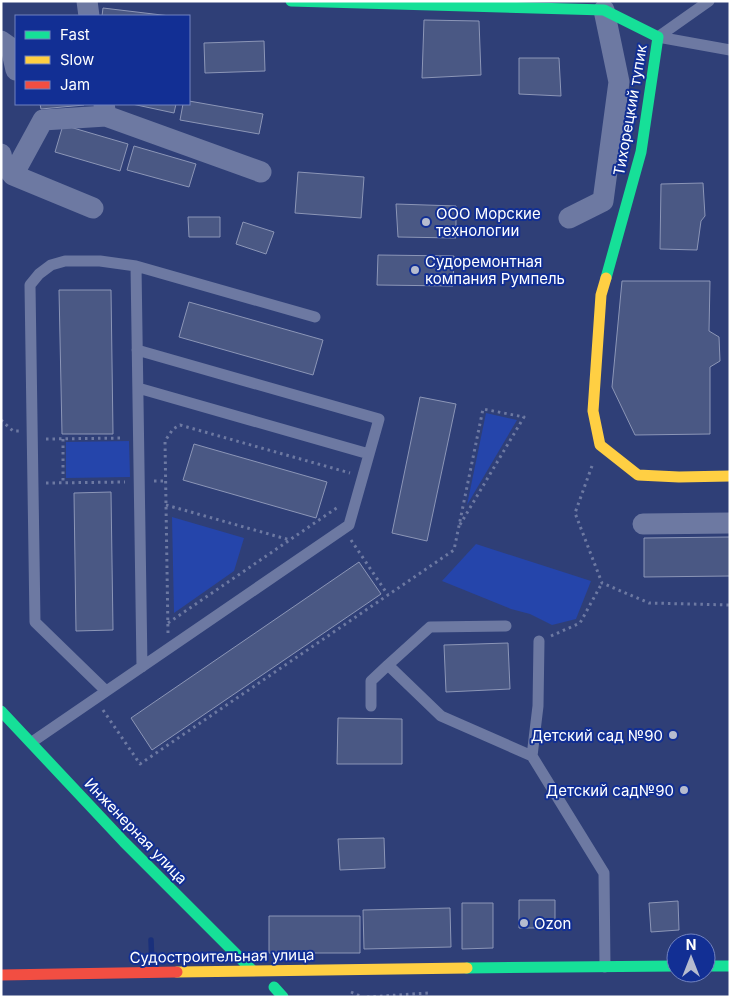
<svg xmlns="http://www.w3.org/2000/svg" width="731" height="998" font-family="Inter,sans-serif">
	<rect width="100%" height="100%" fill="#2f3f77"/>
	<!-- green -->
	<path fill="#2545ab" d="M486 413 517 420 467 505Z
		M129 441 130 477 66 478V442Z
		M172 517 244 538 234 571 174 613Z
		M476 544 591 581 576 619 552 625 530 614 511 609 442 581Z"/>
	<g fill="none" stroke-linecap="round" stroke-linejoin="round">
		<!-- stream -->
		<path stroke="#1a307b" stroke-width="5.5" d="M151 940 152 966"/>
	</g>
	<!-- building -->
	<path fill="#4a5884" stroke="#8c96b7" d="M103 8 170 16H102Z
		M424 20 479 21 481 75 422 78Z
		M264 41 265 71 205 73 204 43Z
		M519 58H559L561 96 519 94Z
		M189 101 263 114 259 134 180 120 183 104H189Z
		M40 104H83L84 105 41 109Z
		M132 104H176L174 113Z
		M63 125 128 144 120 171 55 152Z
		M134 146 196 164 189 187 127 170Z
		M298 172 364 177 361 218 295 213Z
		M703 183 705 216 701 221 697 250 660 249 661 184Z
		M396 204 456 206V238L398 237Z
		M188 217H220V237H189Z
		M243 222 274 232 266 254 236 244Z
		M378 255 454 256 453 286 377 285Z
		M622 281H710L709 331 719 337 720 361 710 367V434L635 435 612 387Z
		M59 290H111L113 434H62Z
		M189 302 323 340 313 375 179 337Z
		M420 397 456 404 427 541 392 533Z
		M194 444 327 482 316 518 183 480Z
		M111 492 113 630 76 631 74 493Z
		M730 537V576L644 577V538Z
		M359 562 381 594 152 750 131 718Z
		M508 643 510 689 446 692 444 645Z
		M338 718 402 719V764H337Z
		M384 838 385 868 340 870 338 839Z
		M519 900H555V928H519Z
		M678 901 679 930 651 932 649 903Z
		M462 903H493V948L462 949Z
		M450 908 451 947 364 949 363 910Z
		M269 916H360V953H269Z"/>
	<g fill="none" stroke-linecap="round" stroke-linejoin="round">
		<!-- path -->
		<path stroke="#6d79a2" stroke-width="3" stroke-dasharray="2.5 4" stroke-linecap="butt" d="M1 420 13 431H19
			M46 439 124 438
			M63 439V483
			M592 466 575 513 602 583 649 603 730 605
			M154 481H166
			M46 483 125 482
			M166 505 290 540
			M351 540 388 595
			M168 623 338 507
			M168 633 165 441 173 429 180 425 350 473
			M551 636 580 623 602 583
			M103 710 140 764 454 550 483 409 524 417 458 528
			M351 992 362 997
			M367 997 428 993"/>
		<!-- lane -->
		<path stroke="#6d79a2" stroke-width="11" d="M658 37 730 50
			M658 37 709 1
			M136 266 142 667
			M138 388 369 454
			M506 626 430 627 388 665 441 716 532 756 604 873 605 967
			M106 691 35 622 30 285 39 274 51 265 65 261H100L136 266 315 317
			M371 706V681L388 665
			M32 742 349 525 379 419 137 350
			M532 756 538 706 539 641"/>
		<!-- street -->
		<path stroke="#6d79a2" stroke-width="21" d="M87 1 89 16
			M1 41 11 48 16 70
			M106 116 261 172
			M1 154 3 163 13 175 93 208
			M13 175 43 120 106 116 104 104
			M569 218 603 201 619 82 604 10
			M643 524 730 523"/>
		<!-- fast -->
		<path stroke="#16e098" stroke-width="11" d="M291 1 604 10 658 37 641 152 606 278
			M1 711 124 842 252 970
			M706 966H730
			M467 968 676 966
			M274 987 283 997"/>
		<!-- slow -->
		<path stroke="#ffcf43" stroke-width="11" d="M606 278 601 295 593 411 600 445 638 475 679 477 730 476
			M177 972 467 968"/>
		<!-- jam -->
		<path stroke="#f24e42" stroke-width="11" d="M1 975 177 972"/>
	</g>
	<!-- markers -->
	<g fill="#b6bccf" stroke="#122f94" stroke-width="2">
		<circle cx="426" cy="222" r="5"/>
		<circle cx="415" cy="270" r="5"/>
		<circle cx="673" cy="735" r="5"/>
		<circle cx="684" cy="790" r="5"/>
		<circle cx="524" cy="923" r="5"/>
	</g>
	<g text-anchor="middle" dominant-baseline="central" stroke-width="4" stroke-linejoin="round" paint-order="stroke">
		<!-- street labels -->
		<g font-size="15" fill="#fff" stroke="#122f94">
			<text transform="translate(630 110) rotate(-80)">Тихорецкий тупик</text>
			<text transform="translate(136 831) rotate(46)">Инженерная улица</text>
			<text transform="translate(222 956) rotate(-1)">Судостроительная улица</text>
		</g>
		<!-- poi labels -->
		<g font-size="15" fill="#fff" stroke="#122f94" text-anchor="start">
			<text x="436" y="213">ООО Морские<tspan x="436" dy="17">технологии</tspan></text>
			<text x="425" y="261">Судоремонтная<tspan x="425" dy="17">компания Румпель</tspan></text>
			<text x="663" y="735" text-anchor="end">Детский сад №90</text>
			<text x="674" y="790" text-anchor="end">Детский сад№90</text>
			<text x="534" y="923">Ozon</text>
		</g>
	</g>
	<!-- border -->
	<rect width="731" height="998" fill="none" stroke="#ffffff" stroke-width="5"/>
	<!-- legend -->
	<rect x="15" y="15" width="175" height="90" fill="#122f94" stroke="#7182bf"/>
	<rect x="25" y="31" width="25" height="8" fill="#16e098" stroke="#7182bf"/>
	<text x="60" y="40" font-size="15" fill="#ffffff">Fast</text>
	<rect x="25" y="56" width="25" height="8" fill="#ffcf43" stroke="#7182bf"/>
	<text x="60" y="65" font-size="15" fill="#ffffff">Slow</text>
	<rect x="25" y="81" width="25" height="8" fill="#f24e42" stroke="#7182bf"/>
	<text x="60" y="90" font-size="15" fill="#ffffff">Jam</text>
	<!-- north arrow -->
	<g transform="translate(691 958)"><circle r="24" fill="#122f94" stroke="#7182bf"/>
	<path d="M0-4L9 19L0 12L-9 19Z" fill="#b6bccf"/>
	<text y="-8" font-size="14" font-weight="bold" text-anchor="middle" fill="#ffffff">N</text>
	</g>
</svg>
